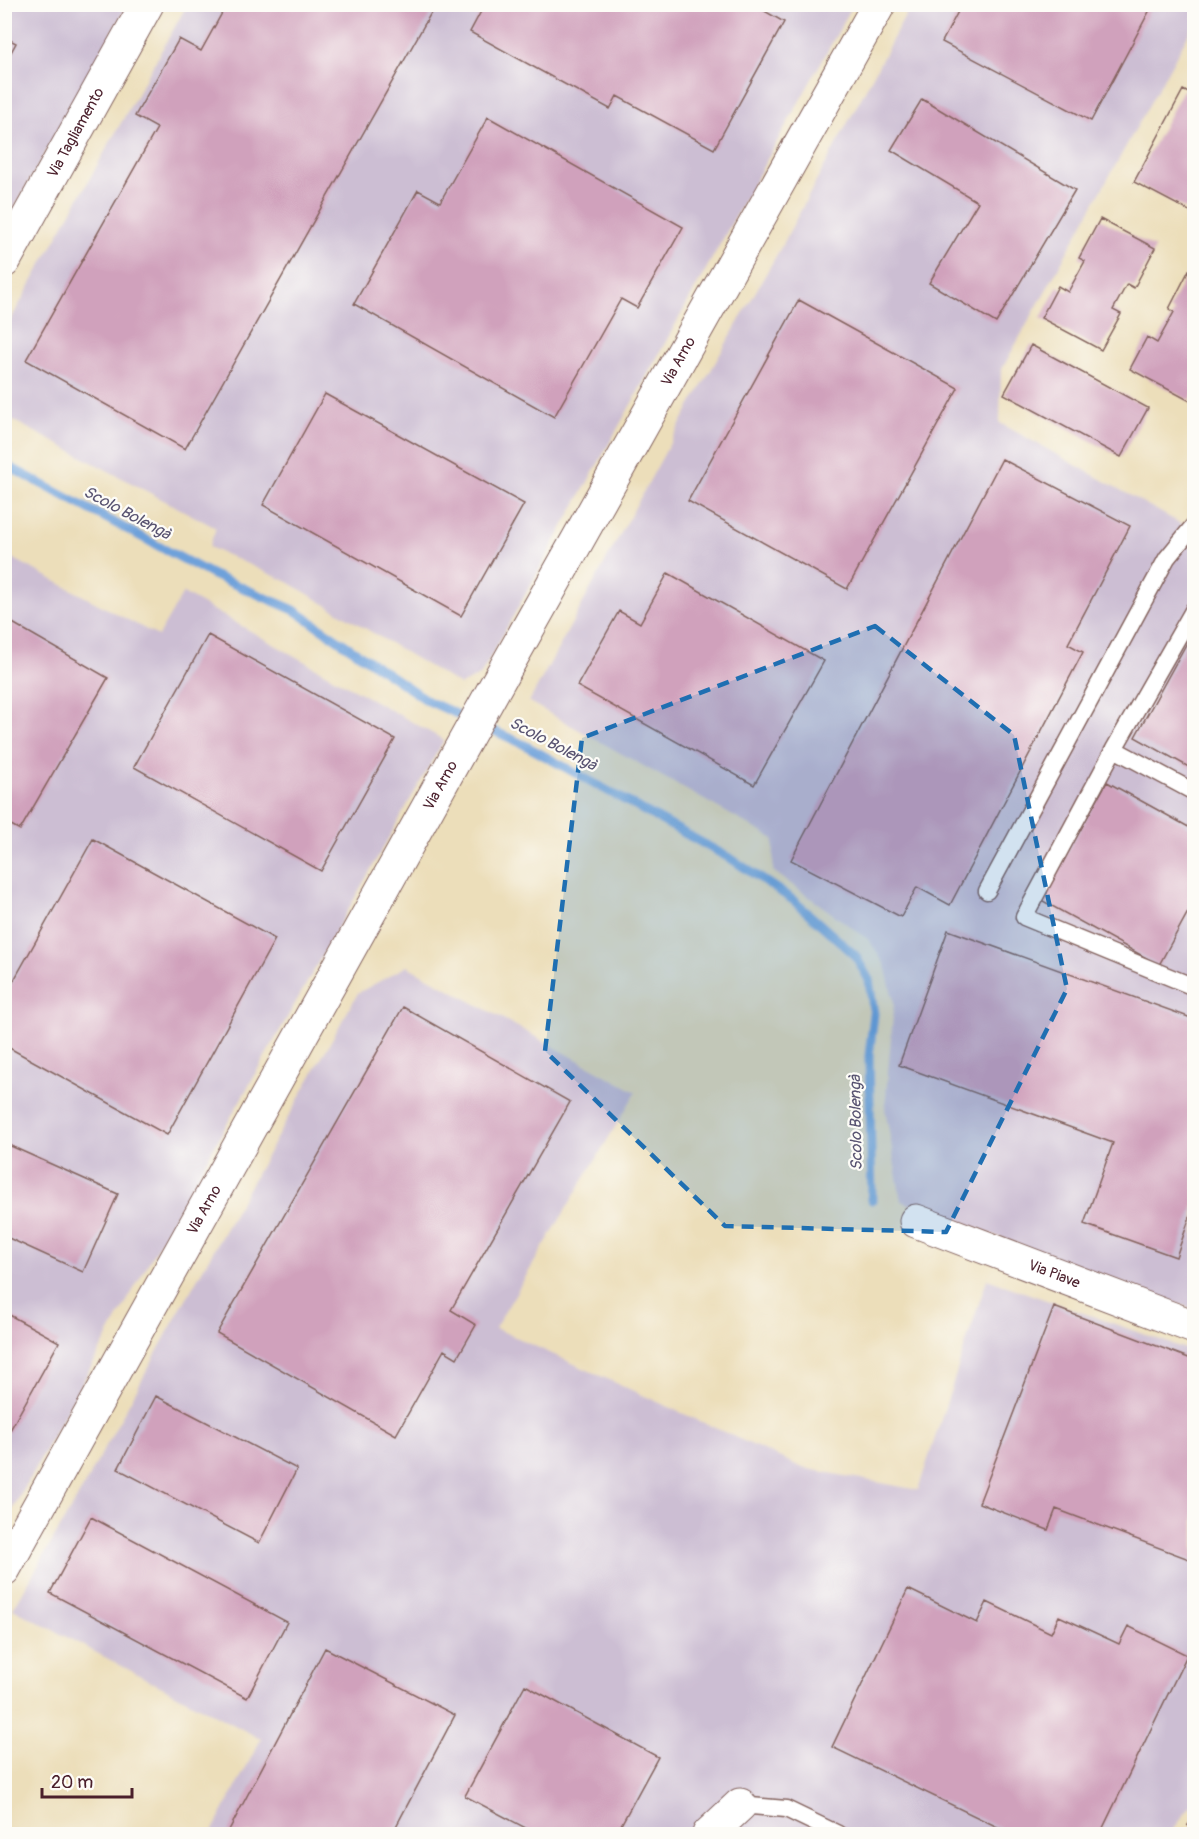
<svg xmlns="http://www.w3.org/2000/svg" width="1199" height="1839" font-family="Pangolin,sans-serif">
	<rect width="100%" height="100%" fill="#fdfcf7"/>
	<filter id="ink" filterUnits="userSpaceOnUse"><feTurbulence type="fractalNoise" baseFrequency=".0167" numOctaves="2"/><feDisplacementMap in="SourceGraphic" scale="12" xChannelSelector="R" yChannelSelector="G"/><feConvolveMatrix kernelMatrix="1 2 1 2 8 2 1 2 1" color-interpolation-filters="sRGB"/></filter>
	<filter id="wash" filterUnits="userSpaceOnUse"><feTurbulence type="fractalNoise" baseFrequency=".008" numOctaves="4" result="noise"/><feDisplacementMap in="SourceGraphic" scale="24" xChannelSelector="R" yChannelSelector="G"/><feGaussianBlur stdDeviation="1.35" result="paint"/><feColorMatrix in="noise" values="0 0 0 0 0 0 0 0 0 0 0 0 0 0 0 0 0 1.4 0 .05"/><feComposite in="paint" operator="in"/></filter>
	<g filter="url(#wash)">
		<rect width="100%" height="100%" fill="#ecdeba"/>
		<!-- industrial -->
		<path fill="#ccbed3" d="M5 5H128L5 225Z
			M187 5H853L480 676 460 685 288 582 209 547 216 528 5 416V330Z
			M911 5H1194V24L1001 371 1000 423 1194 531V1310L901 1201 885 1108 894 1003 885 965 869 940 773 871 774 839 529 702 682 421 780 249Z
			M5 554 158 636 183 593 444 740 136 1285 5 1523Z
			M407 966 636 1092 495 1328 803 1468 918 1490 987 1279 1194 1352V1801L1170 1834H211L261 1739 13 1609 83 1488 181 1308 358 993Z"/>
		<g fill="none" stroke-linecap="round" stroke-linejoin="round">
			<!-- stream -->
			<path stroke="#6ea1da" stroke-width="9" d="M4 464 213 575 294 610 428 701 523 744 733 860 793 900 855 955 869 980 874 1014 869 1056 872 1200"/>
		</g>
		<g id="blocks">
			<!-- building -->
			<path fill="#d0a1bc" d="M227 4H436L185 449 26 360 157 128 135 116 179 39 201 51Z
				M485 4H752L784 22 714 149 617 96 610 109 470 32Z
				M962 4H1153L1091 121 942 42Z
				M4 37 16 43 4 65Z
				M1183 90 1194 96V204L1191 212 1134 182Z
				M922 99 1075 190 996 323 929 283 978 202 891 150Z
				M488 117 683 227 637 308 621 299 554 417 354 304 418 190 440 202Z
				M1100 219 1155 248 1134 288 1127 284 1113 310 1121 314 1101 350 1041 318 1058 286 1068 292 1085 261 1079 258Z
				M1189 270 1194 272V393L1190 401 1130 369 1147 337 1157 343 1174 312 1169 309Z
				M799 300 958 388 847 589 688 501Z
				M1031 345 1148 408 1121 457 1004 394Z
				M325 394 524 504 461 616 263 505Z
				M1002 459 1130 526 1068 644 1083 652 950 905 917 887 901 917 791 860Z
				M668 573 824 661 754 785 577 686 619 611 640 623Z
				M4 618 108 678 20 830 4 821Z
				M1194 630V770L1135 737Z
				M208 635 395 739 321 871 134 767Z
				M1107 782 1194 830V901L1159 965 1041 900Z
				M93 839 275 939 167 1135 4 1045V998Z
				M948 930 1194 1019V1205L1176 1257 1084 1224 1113 1143 899 1065Z
				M403 1007 570 1102 451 1310 476 1325 457 1358 444 1350 396 1435 217 1333Z
				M4 1143 118 1194 83 1272 4 1236Z
				M1054 1307 1194 1360V1561L1056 1509 1048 1530 979 1503Z
				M4 1312 59 1342 9 1432 4 1429Z
				M156 1396 297 1469 259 1543 118 1469Z
				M91 1517 287 1622 247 1698 50 1593Z
				M908 1589 977 1623 987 1602 1051 1633 1059 1616 1119 1644 1128 1626 1187 1655 1100 1834H1012L832 1747Z
				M325 1648 455 1715 392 1834H227Z
				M525 1685 658 1757 616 1834H537L465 1796Z"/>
		</g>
	</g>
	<g filter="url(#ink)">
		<use href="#blocks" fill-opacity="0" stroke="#83625d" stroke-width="1.5"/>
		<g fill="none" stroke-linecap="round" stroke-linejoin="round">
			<!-- service casing -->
			<g stroke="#83625d" stroke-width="19">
				<path id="service" d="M1194 609 1114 749 1024 917 1194 987
					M1114 749 1194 792
					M987 891 1167 558 1194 525
					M740 1805 786 1809 838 1834"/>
			</g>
			<!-- minor casing -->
			<g stroke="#83625d" stroke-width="35">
				<g id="minor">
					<path id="s1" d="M4 261 147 4"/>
					<path id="s2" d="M916 1221 1194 1327"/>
					<path id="s3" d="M4 1569 495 687 879 4"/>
					<path d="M709 1834 740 1805"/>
				</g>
			</g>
			<!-- path -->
			<path stroke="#83625d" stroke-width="4" stroke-dasharray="4.5 4.5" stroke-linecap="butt" d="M1183 1834 1194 1819"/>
			<!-- service -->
			<use href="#service" stroke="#fff" stroke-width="16"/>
			<!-- minor -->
			<use href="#minor" stroke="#fff" stroke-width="33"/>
		</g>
	</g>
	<!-- marked area -->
	<path fill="#1f6fb2" fill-opacity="0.2" stroke="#1f6fb2" stroke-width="4.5" stroke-dasharray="12 8" stroke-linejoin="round" d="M875 626 1014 735 1067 989 946 1232 725 1226 545 1051 582 738Z"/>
	<g text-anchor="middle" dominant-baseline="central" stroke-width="4.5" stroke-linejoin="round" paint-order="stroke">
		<!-- street labels -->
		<g font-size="15" fill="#4a1f2b" stroke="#fdfcf7">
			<text stroke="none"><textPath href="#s1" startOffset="147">Via Tagliamento</textPath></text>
			<text stroke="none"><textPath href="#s3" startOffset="1383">Via Arno</textPath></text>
			<text stroke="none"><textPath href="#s3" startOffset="897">Via Arno</textPath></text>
			<text stroke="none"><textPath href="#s3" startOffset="411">Via Arno</textPath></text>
			<text stroke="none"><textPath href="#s2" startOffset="148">Via Piave</textPath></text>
		</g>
		<!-- water labels -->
		<g font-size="16" font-style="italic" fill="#585371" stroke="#fdfcf7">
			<text transform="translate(127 513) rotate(28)">Scolo Bolengà</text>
			<text transform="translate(553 744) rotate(28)">Scolo Bolengà</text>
			<text transform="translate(856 1123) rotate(-91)">Scolo Bolengà</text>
		</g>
	</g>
	<!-- margin -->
	<rect width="1199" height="1839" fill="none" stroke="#fdfcf7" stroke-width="24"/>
	<!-- scale -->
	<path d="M42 1788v9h90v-9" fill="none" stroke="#4a1f2b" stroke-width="3"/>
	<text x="51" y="1788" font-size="18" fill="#4a1f2b" stroke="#fdfcf7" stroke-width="4.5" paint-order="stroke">20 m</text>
</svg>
